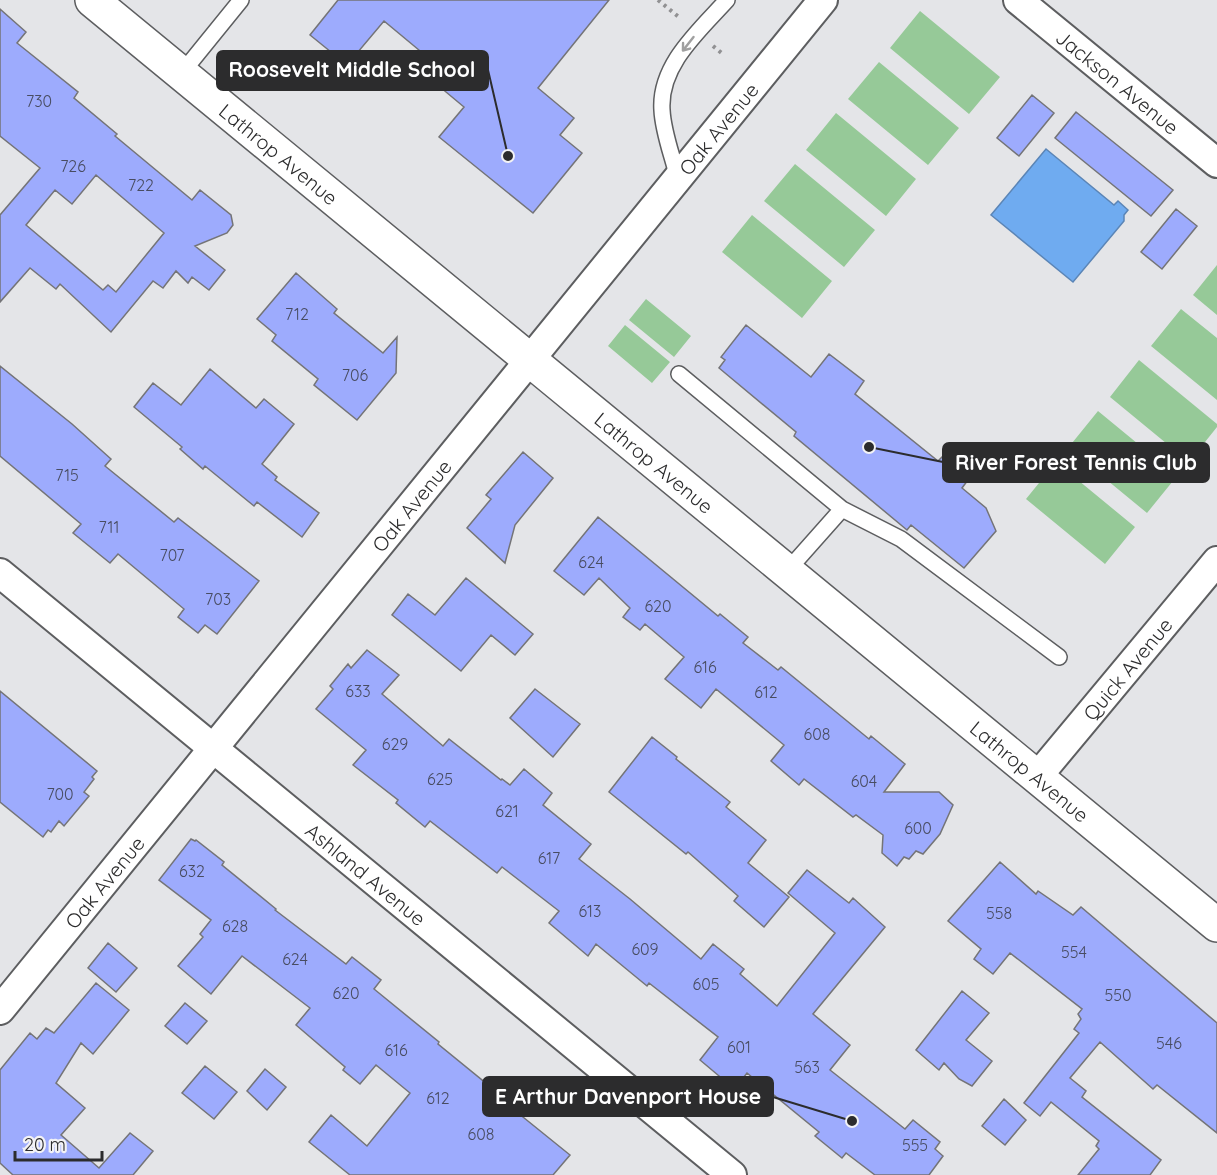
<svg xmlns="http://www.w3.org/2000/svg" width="1217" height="1175" font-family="Quicksand,sans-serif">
	<rect width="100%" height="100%" fill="#e4e5e8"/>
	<!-- grass -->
	<path fill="#96c998" d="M920 11 1000 77 969 114 890 48Z
		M879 62 959 128 928 165 848 99Z
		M836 113 916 179 886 216 806 150Z
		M795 164 875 230 844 267 764 201Z
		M752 215 832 281 802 318 722 252Z
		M1217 265V315L1193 295Z
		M646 299 691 336 674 357 629 320Z
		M1181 309 1217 338V400L1151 346Z
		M625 325 670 362 652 383 608 346Z
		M1139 360 1217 424V427L1189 462 1110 397Z
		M1098 411 1177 476 1147 513 1068 448Z
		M1056 462 1135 527 1105 564 1026 499Z"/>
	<!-- water -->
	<path fill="#6fabf0" stroke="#5b85b6" stroke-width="1.5" d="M1046 149 1114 205 1118 201 1128 210 1124 215V221L1073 282 991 215Z"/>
	<!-- building -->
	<path fill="#9dabfd" stroke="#747477" stroke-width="1.5" fill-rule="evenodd" d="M338 0H609L538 88 574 118 560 135 582 153 533 213 439 137 464 107 434 82 443 70 384 21 347 65 310 35Z
		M0 9 26 32 17 43 78 92 74 98 117 134 115 136 192 200 200 190 231 215 233 225 227 233 195 246 225 270 209 290 192 277 188 283 176 271 163 288 153 281 111 332 60 284 56 289 30 268 0 302V215L40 168 0 136ZM96 175 164 233 116 292 108 285 103 290 26 225 55 190 72 204Z
		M1032 95 1054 113 1019 156 997 138Z
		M1076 112 1173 190 1151 216 1055 138Z
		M1176 209 1197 226 1162 269 1141 252Z
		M296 273 337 309 334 313 383 353 397 337 396 373 357 420 314 385 318 379 272 341 276 335 257 319Z
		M746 325 811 377 829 354 864 381 855 394 938 461 947 452 974 472 962 488 986 508 996 531 964 568 911 525 907 530 794 436 796 432 719 368 725 360 721 357Z
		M0 366 72 424 111 459 105 466 174 522 178 518 259 581 217 634 205 625 198 633 178 617 184 609 118 554 110 563 73 533 81 524 0 456Z
		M210 369 256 408 264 399 294 424 262 464 277 477 275 480 319 513 302 537 257 502 254 506 205 466 203 469 180 449 182 447 134 407 153 383 181 405Z
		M523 452 553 478 515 525 505 563 467 528 491 499 486 495Z
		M598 517 718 616 720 614 748 637 743 643 778 670 781 667 869 739 871 736 905 764 884 792H939L953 805 940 834 923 854 916 851 909 859 904 857 897 866 882 853 883 835 856 815 853 817 804 779 799 785 771 761 784 745 716 689 701 708 665 679 684 657 645 624 640 630 623 617 630 608 599 578 584 595 554 571Z
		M466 578 533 634 515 655 491 635 461 671 392 615 408 594 435 615Z
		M367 650 399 675 382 694 443 746 449 739 501 780 502 779 510 785 524 769 552 793 543 805 591 844 579 859 630 899 701 959 713 944 744 969 740 974 777 1006 835 933 788 893 807 870 849 903 853 898 885 927 813 1014 850 1045 830 1070 905 1129 913 1120 940 1142 935 1149 943 1156 929 1175H875L846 1153 842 1158 815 1136 819 1132 747 1073 740 1082 737 1080 731 1086 700 1060 718 1037 649 983 647 986 596 944 588 956 549 923 559 911 502 867 497 873 430 821 425 827 396 803 398 800 353 765 366 750 316 709 333 689 330 686 348 664 351 668Z
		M535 689 580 724 553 757 510 718Z
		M0 691 97 771 92 777 94 779 84 792 89 796 64 826 59 821 51 832 48 830 43 837 0 802Z
		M652 737 677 757 676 759 730 802 726 807 766 840 748 863 789 897 764 927 734 901 738 896 688 852 686 854 609 792Z
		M191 839 195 841 196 840 224 862 222 865 276 909 275 910 346 964 352 957 381 980 374 989 439 1042 438 1044 520 1111 518 1113 570 1155 553 1175H350L309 1142 331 1115 367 1146 410 1093 376 1065 360 1084 343 1070 345 1067 296 1025 310 1008 242 956 211 994 178 966 203 937 200 934 211 920 159 880Z
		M1000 862 1036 894 1038 891 1073 915 1081 907 1217 1023V1133L1157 1085 1153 1089 1100 1042 1070 1078 1086 1091 1082 1097 1161 1160 1150 1175H1078L1099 1149 1096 1146 1099 1141 1051 1102 1040 1116 1024 1103 1079 1033 1074 1029 1081 1019 1078 1014 1082 1009 1010 953 993 974 974 959 981 949 948 921Z
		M108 943 137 968 116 992 88 968Z
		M96 983 129 1010 93 1054 81 1043 56 1083 85 1108 61 1135 99 1168 130 1133 153 1151 133 1175H13L0 1163V1070L30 1033 37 1039 46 1028 54 1033Z
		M962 991 989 1013 966 1040 992 1061 972 1086 959 1079 944 1063 939 1070 916 1050Z
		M185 1003 207 1021 187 1044 165 1026Z
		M205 1066 237 1092 214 1119 182 1093Z
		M265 1069 286 1087 267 1110 247 1091Z
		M1004 1099 1026 1120 1005 1145 982 1126Z"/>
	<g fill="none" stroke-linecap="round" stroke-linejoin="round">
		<!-- service casing -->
		<g stroke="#5d5e60" stroke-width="18">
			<path id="service" d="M181 74 241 0
				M678 179C673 157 663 133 662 110 659 65 699 31 727 0
				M679 374 842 509 901 539 1059 657
				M787 571 842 509"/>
		</g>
		<!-- minor casing -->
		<g stroke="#5d5e60" stroke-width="32">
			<g id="minor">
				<path id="s1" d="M1018 0 1217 163"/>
				<path id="s2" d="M0 573 732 1175"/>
				<path id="s3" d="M1037 777 1217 561"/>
				<path id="s4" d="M0 1010 823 0"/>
			</g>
		</g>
		<!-- tertiary casing -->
		<g stroke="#5d5e60" stroke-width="36">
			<g id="tertiary">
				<path id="s5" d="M92 0 1217 925"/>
			</g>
		</g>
		<!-- path -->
		<path stroke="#919193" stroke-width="4" stroke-dasharray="3 4.5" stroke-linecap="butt" d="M658 0 680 18
			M713 46 724 55"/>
		<!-- service -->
		<use href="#service" stroke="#fff" stroke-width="15"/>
		<!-- minor -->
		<use href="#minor" stroke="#fff" stroke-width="28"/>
		<!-- tertiary -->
		<use href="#tertiary" stroke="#fff" stroke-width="33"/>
	</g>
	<!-- one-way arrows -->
	<defs><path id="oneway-shaft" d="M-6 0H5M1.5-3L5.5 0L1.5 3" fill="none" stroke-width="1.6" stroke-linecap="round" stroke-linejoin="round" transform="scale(1.5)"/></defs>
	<use stroke="#a0a0a0" href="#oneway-shaft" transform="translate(688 44) rotate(128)"/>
	<g text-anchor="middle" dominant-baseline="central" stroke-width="5" stroke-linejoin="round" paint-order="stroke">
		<!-- number labels -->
		<g font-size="16" fill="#484c61">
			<text x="39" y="101">730</text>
			<text x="73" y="166">726</text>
			<text x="141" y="185">722</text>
			<text x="297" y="314">712</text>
			<text x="355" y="375">706</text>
			<text x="67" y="475">715</text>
			<text x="109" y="527">711</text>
			<text x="172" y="555">707</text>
			<text x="591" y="562">624</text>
			<text x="218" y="599">703</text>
			<text x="658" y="606">620</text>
			<text x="705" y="667">616</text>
			<text x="358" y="691">633</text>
			<text x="766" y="692">612</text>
			<text x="817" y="734">608</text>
			<text x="395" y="744">629</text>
			<text x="440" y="779">625</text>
			<text x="864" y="781">604</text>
			<text x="60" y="794">700</text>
			<text x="507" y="811">621</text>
			<text x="918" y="828">600</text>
			<text x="549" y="858">617</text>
			<text x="192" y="871">632</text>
			<text x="590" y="911">613</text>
			<text x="999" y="913">558</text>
			<text x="235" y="926">628</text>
			<text x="645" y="949">609</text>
			<text x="1074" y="952">554</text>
			<text x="295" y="959">624</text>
			<text x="706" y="984">605</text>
			<text x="346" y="993">620</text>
			<text x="1118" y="995">550</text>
			<text x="1169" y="1043">546</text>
			<text x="739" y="1047">601</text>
			<text x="396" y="1050">616</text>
			<text x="807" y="1067">563</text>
			<text x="438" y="1098">612</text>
			<text x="481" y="1134">608</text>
			<text x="915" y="1145">555</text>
		</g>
		<!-- street labels -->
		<g font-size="20" fill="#2c2c2d" stroke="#f2f2f5">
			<text stroke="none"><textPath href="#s1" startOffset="129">Jackson Avenue</textPath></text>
			<text stroke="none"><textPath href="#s4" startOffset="1137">Oak Avenue</textPath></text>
			<text stroke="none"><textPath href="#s5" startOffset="242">Lathrop Avenue</textPath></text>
			<text stroke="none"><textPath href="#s5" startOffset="728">Lathrop Avenue</textPath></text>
			<text stroke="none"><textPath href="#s4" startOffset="651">Oak Avenue</textPath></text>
			<text stroke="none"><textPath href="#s3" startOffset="141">Quick Avenue</textPath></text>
			<text stroke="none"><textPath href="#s5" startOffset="1214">Lathrop Avenue</textPath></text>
			<text stroke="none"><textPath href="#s2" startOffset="474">Ashland Avenue</textPath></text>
			<text stroke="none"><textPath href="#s4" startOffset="165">Oak Avenue</textPath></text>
		</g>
	</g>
	<!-- callouts -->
	<path fill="none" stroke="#2c2c2d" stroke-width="2" d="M508 156L488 70M869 447L943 462M852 1121L773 1097"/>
	<g fill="#2c2c2d" stroke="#f2f2f5" stroke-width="2">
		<circle cx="508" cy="156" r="6"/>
		<circle cx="869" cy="447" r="6"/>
		<circle cx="852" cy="1121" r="6"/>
	</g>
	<g fill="#2c2c2d" stroke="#2c2c2d" stroke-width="2">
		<rect x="217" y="51" width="271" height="39" rx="6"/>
		<rect x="943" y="443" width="266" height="39" rx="6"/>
		<rect x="483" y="1077" width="290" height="39" rx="6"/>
	</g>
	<g font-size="21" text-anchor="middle" font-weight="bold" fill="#fff">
		<text x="352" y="77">Roosevelt Middle School</text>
		<text x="1076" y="470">River Forest Tennis Club</text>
		<text x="628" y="1104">E Arthur Davenport House</text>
	</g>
	<!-- scale -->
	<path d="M15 1151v9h87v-9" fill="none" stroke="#2c2c2d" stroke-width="3"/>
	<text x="24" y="1151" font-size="18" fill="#2c2c2d" stroke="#f2f2f5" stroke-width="4.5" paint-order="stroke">20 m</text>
</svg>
